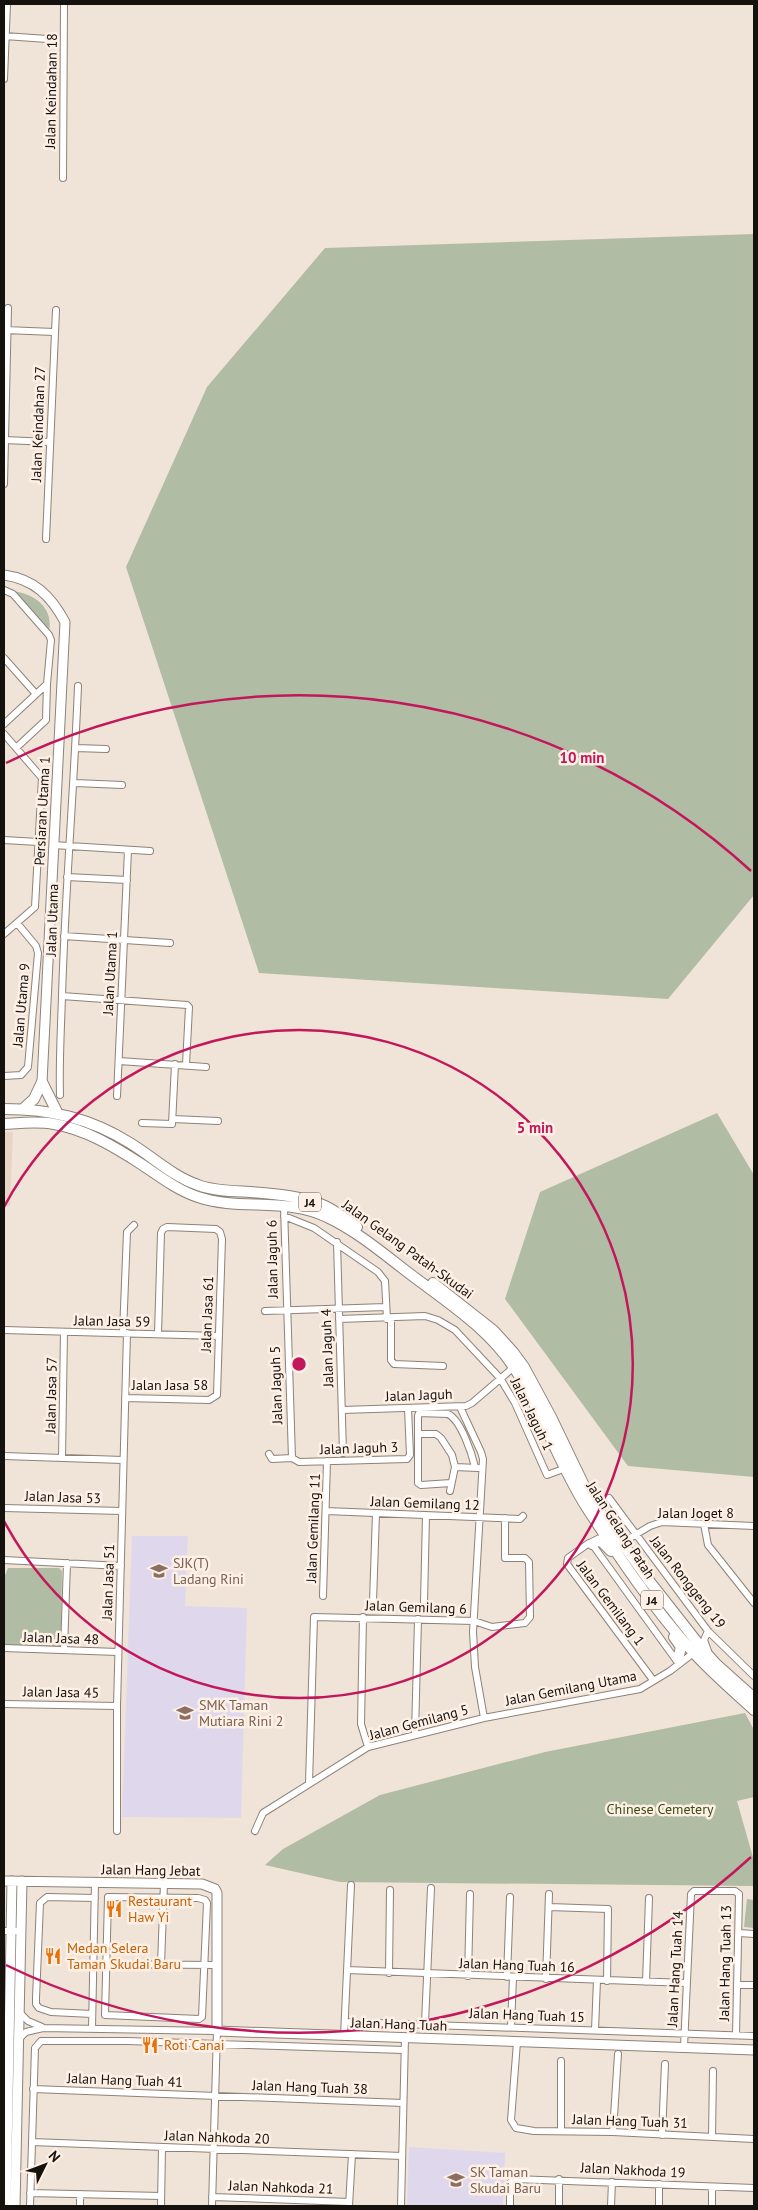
<svg xmlns="http://www.w3.org/2000/svg" width="758" height="2210" font-family="'PT Sans',sans-serif">
	<rect width="100%" height="100%" fill="#f0e3d8"/>
	<!-- built -->
	<path fill="#e9d5c5" d="M4 1132H13L10 1206H4Z"/>
	<!-- education -->
	<path fill="#dfd8ed" d="M132 1536H188L185 1606 247 1608 241 1818 122 1817Z
		M409 2147 505 2153 503 2206H407Z"/>
	<!-- green -->
	<path fill="#b1bca4" d="M754 234V895L668 999 259 973 126 567 207 387 325 248Z
		M12 591C33 593 54 607 49 631Z
		M717 1113 754 1175V1477L628 1466 505 1299 540 1192Z
		M8 1568H59L62 1571 61 1643 59 1647H38L37 1634H23L22 1648 6 1646 4 1643 5 1575Z
		M745 1713 754 1730V1797L737 1801 754 1861V1886L340 1882 265 1865 283 1849 380 1795 545 1752Z
		M747 1899 754 1900V1928L744 1927Z"/>
	<g fill="none" stroke-linecap="round" stroke-linejoin="round">
		<!-- street casing -->
		<g stroke="#8e8278" stroke-width="8">
			<path id="street" d="M5 36 47 39
				M4 79 7 4
				M63 178 64 4
				M5 330 54 332
				M4 440 50 442
				M4 484 8 308
				M46 539 56 310
				M4 590 13 594 49 635 51 640 47 684 4 724
				M4 658 36 694
				M4 734 42 778 35 907 4 934
				M16 748 46 720 47 684
				M76 748 106 749
				M75 783 122 785
				M4 840 38 842
				M53 845 150 851
				M67 877 127 880
				M64 936 170 943
				M62 996 187 1005 189 1007 186 1065
				M119 1061 206 1067
				M4 1076 21 1075 28 1067 38 953 36 946 17 923
				M60 1095C59 1062 61 1029 62 996 65 893 74 790 78 686
				M117 1096 128 850
				M173 1119 218 1121
				M142 1123 172 1124 175 1064
				M284 1207 292 1458
				M284 1216 314 1228 378 1272 385 1281 387 1319
				M337 1242 343 1453
				M265 1311 386 1307
				M339 1319 425 1316 438 1320 455 1330 500 1378 515 1403 547 1475 566 1468
				M391 1319V1360L394 1364 443 1366
				M4 1330 219 1336
				M123 1333 127 1232 134 1225
				M125 1398 209 1400 217 1395 222 1239 220 1232 216 1229 167 1227 163 1229 161 1233 158 1334
				M460 1407 481 1452 483 1459 473 1632 475 1667 484 1718
				M342 1410 466 1406 472 1403 514 1367
				M418 1434H436L441 1438 452 1455 455 1467 450 1491
				M269 1454 272 1459 292 1458
				M4 1456 123 1460
				M62 1458 64 1332
				M292 1458 299 1462 407 1459 410 1455 408 1408
				M455 1467 478 1468
				M451 1483 421 1485 418 1483V1416L419 1413 448 1414C461 1420 472 1454 475 1467
				M609 1498 708 1631 754 1676
				M4 1508 122 1511
				M326 1511 520 1519 523 1516
				M704 1524 708 1545 754 1603
				M620 1544 650 1526 662 1522 754 1526
				M4 1560 121 1566
				M323 1596 327 1461
				M373 1602 376 1513
				M424 1603 426 1515
				M363 1617 361 1724 368 1747
				M4 1648 118 1652
				M64 1650 67 1563
				M708 1651 704 1640 708 1631
				M653 1680 567 1564 568 1558 589 1543 592 1544 676 1660
				M4 1704 117 1706
				M415 1734 418 1619
				M309 1783 314 1617 474 1621 492 1627 525 1623 530 1617 529 1562 525 1558H505V1518
				M117 1831V1706L127 1333
				M255 1831 263 1813 368 1747 484 1718 640 1689 670 1671 696 1651
				M108 1897 198 1898 205 1900 207 1903 202 2017 199 2019 105 2015Z
				M549 1907 608 1909 607 1981
				M4 1931H21
				M739 1933 754 1934
				M94 1964 216 1965
				M161 1965 164 1883
				M347 1970 686 1983
				M389 1973 390 1890
				M468 1976 470 1894
				M507 1977 510 1897
				M546 1979 549 1894
				M646 1982 649 1898
				M737 1985H754
				M19 2012 28 2021 42 2027
				M92 2014 51 2012 39 2008 36 2004V1998L40 1903 47 1897 95 1898
				M345 2022 754 2036
				M425 2023 431 1888
				M511 2027 513 1977
				M92 2028 95 1882
				M595 2030 597 1980
				M344 2036 351 1885
				M19 2039 26 2032 43 2028 217 2031 212 2206
				M517 2042 511 2120 516 2128 534 2131 613 2132 754 2139
				M684 2047 691 1894 694 1891H735L739 1894 736 2035
				M561 2061V2130
				M33 2089 403 2103
				M613 2132 618 2054
				M662 2135 665 2064
				M712 2137 713 2071
				M32 2142 402 2156
				M30 2193 161 2196
				M212 2197 349 2202
				M30 2206 35 2048 41 2041H127L404 2050
				M80 2206V2194
				M161 2206 162 2148
				M349 2206 352 2154
				M401 2206 405 2038
				M510 2206V2183L514 2179 754 2188
				M559 2206V2179
				M611 2206 612 2182
				M659 2206V2184
				M712 2206V2187"/>
		</g>
		<!-- secondary casing -->
		<g stroke="#8e8278" stroke-width="11">
			<path id="secondary" d="M4 575C34 579 51 596 65 622L42 1082
				M4 1881 202 1884 215 1889 217 1893V2031L754 2050
				M6 2206 12 1881
				M15 2206 22 1881"/>
		</g>
		<!-- primary casing -->
		<g stroke="#8e8278" stroke-width="12">
			<path id="primary" d="M42 1082 58 1114
				M4 1109C50 1109 90 1118 130 1143 153 1157 172 1176 198 1185 214 1191 233 1191 250 1192 274 1194 303 1196 325 1206 336 1211 347 1220 357 1227
				M23 1109 34 1099 42 1082
				M4 1124C21 1123 38 1121 54 1124 85 1129 115 1147 141 1164 159 1176 177 1190 198 1197 239 1211 287 1197 327 1217 359 1232 386 1256 414 1277 450 1304 490 1330 515 1369 543 1413 559 1465 587 1508 619 1557 653 1608 692 1651 711 1672 733 1691 754 1710
				M433 1283 494 1331 513 1352 524 1367 551 1417 590 1498 650 1582 701 1647 716 1664 754 1698
				M592 1544 600 1540 611 1551
				M674 1637 681 1647 678 1659"/>
		</g>
		<!-- street -->
		<use href="#street" stroke="#fff" stroke-width="6"/>
		<!-- secondary -->
		<use href="#secondary" stroke="#fff" stroke-width="9"/>
		<!-- primary -->
		<use href="#primary" stroke="#fff" stroke-width="10"/>
	</g>
	<!-- distance rings -->
	<g fill="none" stroke="#c2185b" stroke-width="2.5">
		<path d="M4 1207A334 334 0 1 1 4 1521"/>
		<path d="M751 1857A669 669 0 0 1 6 1965M6 763A669 669 0 0 1 751 871"/>
	</g>
	<!-- icons -->
	<defs>
		<g id="school-bare" transform="scale(1.35)"><path d="M0-5L7-2L0 1L-7-2ZM-4 1L0 2.5L4 1V4Q0 6-4 4Z" fill="#8d6e63" stroke="#fef0e5" stroke-width="2.5" paint-order="stroke"/></g>
		<g id="restaurant-bare" transform="scale(1.35)"><path d="M-5-6h1v4h1v-4h1v4h1v-4h1v5L-1.5 .5V6h-2V.5L-5-1ZM5-6V6H3V1.5H1.5Q1.5-4 5-6Z" fill="#e8710a" stroke="#fef0e5" stroke-width="2.5" paint-order="stroke"/></g>
	</defs>
	<g fill-rule="evenodd">
		<use href="#school-bare" x="159" y="1571"/>
		<use href="#school-bare" x="185" y="1713"/>
		<use href="#restaurant-bare" x="114" y="1909"/>
		<use href="#restaurant-bare" x="53" y="1956"/>
		<use href="#restaurant-bare" x="150" y="2045"/>
		<use href="#school-bare" x="456" y="2180"/>
	</g>
	<g text-anchor="middle" dominant-baseline="central" stroke-width="5" stroke-linejoin="round" paint-order="stroke">
		<!-- shield labels -->
		<g fill="#fef0e5" stroke="#5b544e" stroke-width="1">
			<rect x="299" y="1192.5" width="22" height="19" rx="4"/>
			<rect x="641" y="1590.5" width="22" height="19" rx="4"/>
		</g>
		<g font-size="12" font-weight="bold" fill="#15110d">
			<text x="310" y="1202">J4</text>
			<text x="652" y="1600">J4</text>
		</g>
		<!-- street labels -->
		<g font-size="14" fill="#15110d" stroke="#fef0e5">
			<text transform="translate(51 91) rotate(-89)">Jalan Keindahan 18</text>
			<text transform="translate(38 424) rotate(-88)">Jalan Keindahan 27</text>
			<text transform="translate(42 811) rotate(-87)">Persiaran Utama 1</text>
			<text transform="translate(52 920) rotate(-88)">Jalan Utama</text>
			<text transform="translate(110 973) rotate(-87)">Jalan Utama 1</text>
			<text transform="translate(21 1005) rotate(-85)">Jalan Utama 9</text>
			<text transform="translate(408 1249) rotate(36)">Jalan Gelang Patah-Skudai</text>
			<text transform="translate(272 1259) rotate(-91)">Jalan Jaguh 6</text>
			<text transform="translate(207 1314) rotate(-88)">Jalan Jasa 61</text>
			<text transform="translate(112 1321) rotate(1)">Jalan Jasa 59</text>
			<text transform="translate(327 1348) rotate(-92)">Jalan Jaguh 4</text>
			<text x="170" y="1385">Jalan Jasa 58</text>
			<text transform="translate(276 1385) rotate(-92)">Jalan Jaguh 5</text>
			<text transform="translate(51 1395) rotate(-89)">Jalan Jasa 57</text>
			<text transform="translate(419 1395) rotate(-2)">Jalan Jaguh</text>
			<text transform="translate(532 1414) rotate(64)">Jalan Jaguh 1</text>
			<text transform="translate(359 1448) rotate(-2)">Jalan Jaguh 3</text>
			<text transform="translate(63 1497) rotate(2)">Jalan Jasa 53</text>
			<text transform="translate(425 1503) rotate(2)">Jalan Gemilang 12</text>
			<text x="696" y="1513">Jalan Joget 8</text>
			<text transform="translate(313 1528) rotate(-88)">Jalan Gemilang 11</text>
			<text transform="translate(621 1530) rotate(57)">Jalan Gelang Patah</text>
			<text transform="translate(108 1582) rotate(-88)">Jalan Jasa 51</text>
			<text transform="translate(688 1582) rotate(52)">Jalan Ronggeng 19</text>
			<text transform="translate(611 1603) rotate(53)">Jalan Gemilang 1</text>
			<text transform="translate(416 1607) rotate(2)">Jalan Gemilang 6</text>
			<text transform="translate(61 1638) rotate(2)">Jalan Jasa 48</text>
			<text transform="translate(571 1688) rotate(-11)">Jalan Gemilang Utama</text>
			<text transform="translate(61 1692) rotate(1)">Jalan Jasa 45</text>
			<text transform="translate(419 1722) rotate(-15)">Jalan Gemilang 5</text>
			<text transform="translate(151 1870) rotate(1)">Jalan Hang Jebat</text>
			<text transform="translate(725 1963) rotate(-89)">Jalan Hang Tuah 13</text>
			<text transform="translate(517 1965) rotate(2)">Jalan Hang Tuah 16</text>
			<text transform="translate(675 1969) rotate(-87)">Jalan Hang Tuah 14</text>
			<text transform="translate(527 2015) rotate(2)">Jalan Hang Tuah 15</text>
			<text transform="translate(399 2024) rotate(2)">Jalan Hang Tuah</text>
			<text transform="translate(125 2080) rotate(2)">Jalan Hang Tuah 41</text>
			<text transform="translate(310 2087) rotate(2)">Jalan Hang Tuah 38</text>
			<text transform="translate(630 2121) rotate(2)">Jalan Hang Tuah 31</text>
			<text transform="translate(217 2137) rotate(2)">Jalan Nahkoda 20</text>
			<text transform="translate(633 2170) rotate(3)">Jalan Nakhoda 19</text>
			<text transform="translate(281 2187) rotate(2)">Jalan Nahkoda 21</text>
		</g>
		<!-- education labels -->
		<g font-size="14" fill="#785e54" stroke="#fef0e5" text-anchor="start">
			<text x="173" y="1563">SJK(T)<tspan x="173" dy="16">Ladang Rini</tspan></text>
			<text x="199" y="1705">SMK Taman<tspan x="199" dy="16">Mutiara Rini 2</tspan></text>
			<text x="470" y="2172">SK Taman<tspan x="470" dy="16">Skudai Baru</tspan></text>
		</g>
		<!-- park labels -->
		<g font-size="14" fill="#3a4d14" stroke="#fef0e5">
			<text x="660" y="1809">Chinese Cemetery</text>
		</g>
		<!-- food labels -->
		<g font-size="14" fill="#c56008" stroke="#fef0e5" text-anchor="start">
			<text x="128" y="1901">Restaurant<tspan x="128" dy="16">Haw Yi</tspan></text>
			<text x="67" y="1948">Medan Selera<tspan x="67" dy="16">Taman Skudai Baru</tspan></text>
			<text x="164" y="2045">Roti Canai</text>
		</g>
	</g>
	<circle cx="299" cy="1364" r="8" fill="#c2185b" stroke="#fef0e5" stroke-width="2.5"/>
	<g font-size="15" text-anchor="middle" font-weight="bold" fill="#c2185b" stroke="#fef0e5" stroke-width="5" stroke-linejoin="round" paint-order="stroke">
		<text x="582" y="763">10 min</text>
		<text x="535" y="1133">5 min</text>
	</g>
	<!-- border -->
	<rect width="758" height="2210" fill="none" stroke="#15110d" stroke-width="10"/>
	<!-- north arrow -->
	<g transform="translate(45 2165) rotate(48)" stroke="#fef0e5" stroke-width="4" paint-order="stroke">
	<path d="M0-4L9 19L0 12L-9 19Z" fill="#15110d"/>
	<text y="-8" font-size="14" font-weight="bold" text-anchor="middle" fill="#15110d">N</text>
	</g>
</svg>
